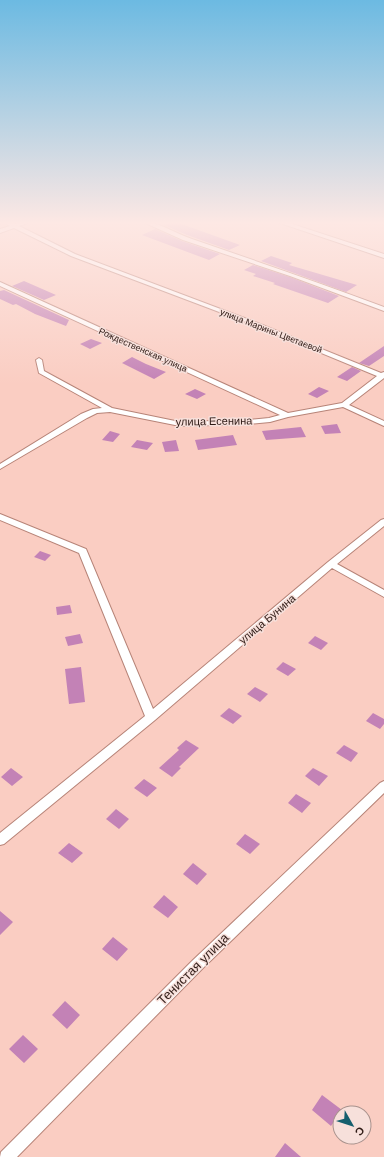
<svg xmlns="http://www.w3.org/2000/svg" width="384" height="1157" font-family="Arial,sans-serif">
	<rect width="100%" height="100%" fill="#facdc2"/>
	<!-- building -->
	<path fill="#c382b6" d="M172 222H176L240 245 229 250 187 235 164 225Z
		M155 229 182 241 220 254 209 260 142 235Z
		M271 256 292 263 289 265 357 285 346 292 261 261Z
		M253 265 290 277 339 296 328 303 273 284 275 283 253 276 256 274 244 270Z
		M24 281 56 295 44 300 12 286Z
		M4 290 69 320 66 326 35 314 16 304 13 305 0 299V291Z
		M91 339 102 343 90 349 80 344Z
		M384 346V356L369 366 359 363Z
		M132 357 146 364 166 372 154 379 122 363Z
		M352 367 361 371 347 381 337 377Z
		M319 387 329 391 317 398 308 394Z
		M195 389 206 394 197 399 185 394Z
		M337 424 341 433 325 434 321 426Z
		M301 427 306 437 266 440 262 431Z
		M110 431 120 434 113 442 102 440Z
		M233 435 237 445 198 450 195 440Z
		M137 440 153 443 147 450 131 447Z
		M176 440 179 451 165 452 162 442Z
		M40 551 51 555 45 561 34 557Z
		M70 605 72 613 57 615 56 607Z
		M80 634 83 643 68 646 65 637Z
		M315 636 328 643 321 650 308 643Z
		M283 662 296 669 288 676 276 669Z
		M81 667 85 702 69 704 65 669Z
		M255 687 268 694 260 702 247 694Z
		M229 708 242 716 233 724 220 716Z
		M373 713 384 719V724L380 729 366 721Z
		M186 740 199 748 179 767 181 768 172 777 159 768 179 750 177 748Z
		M344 745 358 753 351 762 336 753Z
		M11 768 23 777 12 786 1 777Z
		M313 768 328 776 319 786 305 776Z
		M144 779 157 788 147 797 134 788Z
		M296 794 311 803 302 813 288 803Z
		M116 809 129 819 119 829 106 819Z
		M245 834 260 844 250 854 236 844Z
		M69 843 83 853 72 863 58 853Z
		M193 863 207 874 197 885 183 874Z
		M164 895 178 907 168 918 153 907Z
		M0 911 13 922 0 935Z
		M113 937 128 949 117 961 102 949Z
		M65 1001 80 1015 67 1029 52 1015Z
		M23 1035 38 1049 24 1063 9 1049Z
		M322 1095 342 1110 331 1126 312 1110Z
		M285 1143 301 1157H275Z"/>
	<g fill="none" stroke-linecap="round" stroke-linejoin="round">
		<!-- minor casing -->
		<g stroke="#b78478" stroke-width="2">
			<path id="minor" d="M3 222H10L15 224 21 222H30L19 226 75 254 255 322 381 373 384 372V378L349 405 384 421V426L343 407 288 417 270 422 249 424 180 426 110 412 97 413 87 418 0 469V464L81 414 93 409 102 408 39 373 36 360 39 358 42 360 44 371 112 408 180 422 249 420 269 418 280 415 0 286V282L288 413 342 403 377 376 251 324 71 256 14 228 0 233V229L10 226Z
				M143 222C160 222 176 234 192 239 256 261 320 283 384 307V311L290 276 183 240Z
				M277 222H286L384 254V258Z
				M0 514 86 549 153 709 328 562 381 520 384 519V526L337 564 384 590V597L332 568 155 720 4 844 0 845V833L145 716 79 553 0 520Z
				M384 781V793L202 969 17 1157H0L1 1152 192 961 380 783Z"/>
		</g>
		<!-- minor -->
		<use href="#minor" fill="#fff" fill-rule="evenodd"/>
	</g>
	<!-- sky -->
	<linearGradient id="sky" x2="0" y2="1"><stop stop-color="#6cbae2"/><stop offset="0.58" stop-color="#fde8e4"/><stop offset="1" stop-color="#fde8e4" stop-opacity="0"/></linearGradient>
	<rect width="384" height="384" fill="url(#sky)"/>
	<g text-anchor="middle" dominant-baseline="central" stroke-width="3" stroke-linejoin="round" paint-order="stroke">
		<!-- far-street labels -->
		<g font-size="9" fill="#2f1b16" stroke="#f7e0db">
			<text transform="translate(271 331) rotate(21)">улица Марины Цветаевой</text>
			<text transform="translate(143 350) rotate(24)">Рождественская улица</text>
		</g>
		<!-- street labels -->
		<g font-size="11" fill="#2f1b16" stroke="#f7e0db">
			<text transform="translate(214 421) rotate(-1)">улица Есенина</text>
			<text transform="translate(267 619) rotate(-40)">улица Бунина</text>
		</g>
		<!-- near-street labels -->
		<g font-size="13" fill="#2f1b16" stroke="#f7e0db">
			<text transform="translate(193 969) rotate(-45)">Тенистая улица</text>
		</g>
	</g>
	<!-- north arrow -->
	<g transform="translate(352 1125) rotate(129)"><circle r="19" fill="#f7e0db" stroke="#a7918c"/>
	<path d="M0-3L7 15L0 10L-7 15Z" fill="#155f6e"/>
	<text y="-6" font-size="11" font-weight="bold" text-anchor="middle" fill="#2f1b16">С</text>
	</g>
</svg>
